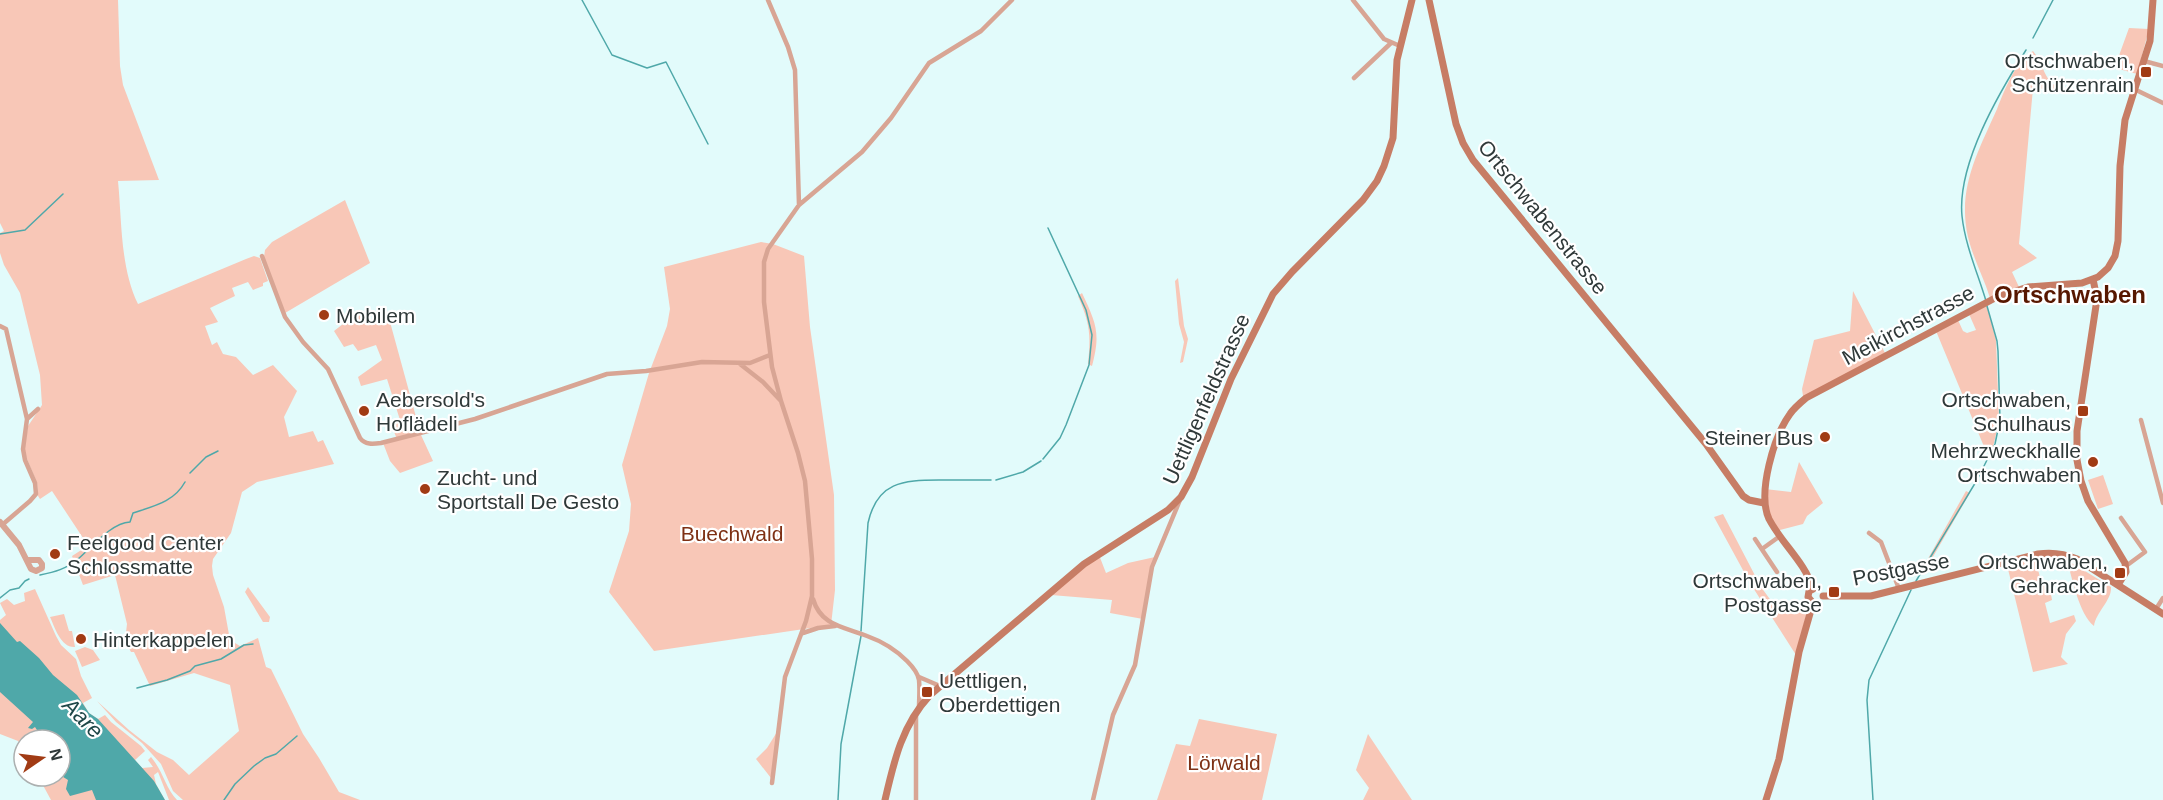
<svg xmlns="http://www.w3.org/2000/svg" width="2163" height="800" font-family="Arial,sans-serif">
	<rect width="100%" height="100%" fill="#e2fbfb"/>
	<!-- green -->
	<path fill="#f8c7b7" d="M0 0H118L120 66 123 85 159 180 118 181C122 221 120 267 138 304L246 259 254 256 260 258 268 281 263 283V286L253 290 248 282 232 288 235 296 210 308 218 322 205 326 212 345 217 342 223 354 236 357 253 375 273 365 297 391 284 417 289 437 313 431 318 442 323 440 334 464 257 482 242 492 231 533 213 559 212 566 213 575 224 607 230 640 240 646 258 638 266 667 271 669 303 734 319 758 339 792 360 800H183L173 791 161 764 142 743 116 722 97 701 129 730 157 752 173 760 189 775 239 731 230 685 194 673 150 686 134 652H131L125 641 127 624 115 575 83 585 72 556 86 547 85 541 52 491 40 499 38 496 37 483 24 452 28 426 42 405 40 375 20 293 4 265 0 253V233L4 231 0 223Z
		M2129 28 2149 29 2137 74 2119 69 2117 61Z
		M2033 51C2047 68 2042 86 2070 91L2033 88 2019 244 2037 258 2012 272 2019 287 1990 298C1984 278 1973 258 1968 237 1957 188 1978 152 1997 109 2005 90 2014 63 2033 51Z
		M345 200 370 263 285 313 264 257 265 250 272 242Z
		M761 242 773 244 804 256 810 327 834 495 835 590 831 625 654 651 609 592 629 531 631 504 622 465 649 373 667 326 670 309 664 267Z
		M1178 278 1184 326 1188 339 1183 362 1180 363 1184 342 1179 324 1175 281Z
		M1853 291 1885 353 1805 396H1803L1802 389 1814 340 1850 331Z
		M1082 293C1096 323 1101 333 1092 366L1088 364C1091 334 1090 324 1078 296Z
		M1987 306 1996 340 1999 421 1993 447 1985 449 1936 331 1958 320 1963 331 1967 333 1976 330 1969 314Z
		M387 311 421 435 433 461 400 473 390 461 383 443 397 439 392 427 400 420 387 379 361 386 358 377 382 360 376 345 358 351 353 344 344 347 334 331 357 313 371 320Z
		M1799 462 1823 503 1807 516 1803 524 1776 531 1772 523 1765 489 1791 492Z
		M2103 475 2113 504 2098 509 2088 480Z
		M1966 491 1970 493 1930 562 1925 564Z
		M1723 514 1761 587 1772 602 1777 600 1784 611 1806 598 1808 608 1796 655 1750 583 1714 517Z
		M1099 555 1106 573 1128 563 1155 557 1143 619 1110 613 1112 600 1051 595Z
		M2035 558 2042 585 2049 583 2052 600 2045 603 2050 623 2074 615 2076 621 2066 634 2061 657 2068 664 2033 672 2007 565Z
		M2067 560 2111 587C2112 600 2096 612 2094 626 2079 614 2072 578 2067 560Z
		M248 587 270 617 269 622H263L245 592Z
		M35 589 56 636 61 645 76 659 81 676 92 698 83 703 89 713 98 719 105 715 111 722 141 746 145 751 135 760 142 768 153 767 148 760 151 757C163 771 166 789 177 800H169L158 772 154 775 156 784 165 800H51L38 776H60V740H24V752L18 741 0 734V620L6 615 0 603 7 599 14 605 25 601 24 593Z
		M64 614 69 631H72L75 647C61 648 55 628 50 617Z
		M85 647 93 650 100 660 82 667 75 651Z
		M1199 719 1277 734 1262 800H1157L1176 744 1190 746Z
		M777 732 771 778 756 759 767 748Z
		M1368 734 1412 800H1363L1369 788 1356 770Z"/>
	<!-- water -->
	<path fill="#4fa8a9" d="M0 623 17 642 20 641 39 658 53 675 77 695 89 713 98 719 154 781 165 800H96L92 790 70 796 66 789 68 780 60 775 67 770 69 761 64 757 60 759V740H43L41 737H38L39 733 35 727 32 729 28 728 33 722 0 692Z"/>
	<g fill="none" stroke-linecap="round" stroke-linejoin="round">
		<!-- stream -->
		<path stroke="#4fa8a9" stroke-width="1.5" d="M582 0 612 55 647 68 666 62 708 144
			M2033 38 2053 0
			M0 234 25 230 63 194
			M1986 301C1978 274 1965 245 1962 216 1957 164 1999 93 2026 50
			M1043 459 1060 438 1066 425 1089 365 1092 335 1086 310 1048 228
			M190 473 206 457 218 451
			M996 480 1023 472 1041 461
			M40 575C55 572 66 569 78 559 92 547 111 523 130 522L133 513C154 506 174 502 185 482
			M1916 581 1977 480 1995 444 2000 420 1998 351 1997 341 1987 306
			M0 598 10 590 19 588 25 581 29 579
			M861 631 868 523C877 482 903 480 939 480 956 480 974 480 991 480
			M137 688 167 680 190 671 195 666 221 659 244 645 253 644
			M224 800 235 784 254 766 265 758 276 754 297 736
			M838 800 841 744 861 636
			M1873 800 1867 700 1869 680 1911 590"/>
		<!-- minor -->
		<path stroke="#d8a594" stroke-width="4.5" d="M768 0 788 47 795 70 799 205
			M1353 0 1384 39 1400 46
			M2144 61 2163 66
			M1354 78 1391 43
			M2134 89 2163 103
			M262 256 285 317 303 342 328 369 360 438C365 445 373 444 381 443L475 419 607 374 646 371 702 362 750 363 770 355
			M0 326 6 329 27 419
			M740 364 763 382 781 401 798 453 805 481 812 559V596L806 621 785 677 772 783
			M781 401 772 367 764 302V262L768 249 799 205 862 152 891 118 929 63 981 31 1012 0
			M2141 420 2163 503
			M2121 518 2145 552 2126 566
			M2 525 30 501 36 494 35 483 25 460 23 449 27 419 38 409
			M1869 533 1881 542 1899 589
			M1755 539 1777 572
			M1762 549 1780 536
			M813 599C821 626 844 627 867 636 881 641 896 650 907 661 912 666 918 673 919 680 920 689 919 699 919 708
			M2156 609 2163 598
			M803 633 818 628 835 626
			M919 677 940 686
			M916 800V715
			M1093 800 1113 715 1135 665 1152 567 1180 500"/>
		<!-- tertiary -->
		<path stroke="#d8a594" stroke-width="6" d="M0 522 19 545 31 569 36 571 42 568V564L39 560H27"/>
		<!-- secondary -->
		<path stroke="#c77d65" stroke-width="7" d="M1429 0 1456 124 1463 143 1473 160 1706 444 1743 496 1749 500 1764 503
			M2093 279 2097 299 2077 431V460L2081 481 2088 501 2125 563 2126 572 2118 585
			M1813 589C1805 562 1782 544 1769 519 1757 493 1774 436 1790 414 1794 408 1800 403 1806 398L1997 297 2028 287 2082 283 2098 277 2108 268 2115 256 2118 241 2120 166 2125 120 2150 41 2153 0
			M1823 596H1871L2038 554C2052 552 2063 553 2077 559L2163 614
			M1813 603 1808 597 1809 591 1813 589
			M885 800C894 761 902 725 930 695L1084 564 1168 510 1181 497 1192 477 1231 379 1273 294 1292 272 1363 200 1377 181 1384 166 1393 138 1397 60 1412 0
			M1766 800 1779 759 1799 652 1813 603"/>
	</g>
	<!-- markers -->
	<g fill="#a13b14" stroke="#fff" stroke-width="2">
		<rect x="2140" y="66" width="12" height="12" rx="3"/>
		<circle cx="324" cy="315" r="6"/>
		<circle cx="364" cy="411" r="6"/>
		<rect x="2077" y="405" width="12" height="12" rx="3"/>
		<circle cx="1825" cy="437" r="6"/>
		<circle cx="2093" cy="462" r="6"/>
		<circle cx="425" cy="489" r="6"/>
		<circle cx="55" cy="554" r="6"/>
		<rect x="2114" y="567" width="12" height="12" rx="3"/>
		<rect x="1828" y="586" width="12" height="12" rx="3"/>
		<circle cx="81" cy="639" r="6"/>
		<rect x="921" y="686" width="12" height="12" rx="3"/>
	</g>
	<g text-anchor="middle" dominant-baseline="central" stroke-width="4.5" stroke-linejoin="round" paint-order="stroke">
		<!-- poi labels -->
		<g font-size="21" fill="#2f3939" stroke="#fff" text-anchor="end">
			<text x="2134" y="60">Ortschwaben,<tspan x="2134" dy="24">Schützenrain</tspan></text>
			<text x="336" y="315" text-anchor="start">Mobilem</text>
			<text x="376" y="399" text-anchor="start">Aebersold's<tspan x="376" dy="24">Hoflädeli</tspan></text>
			<text x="2071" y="399">Ortschwaben,<tspan x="2071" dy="24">Schulhaus</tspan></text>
			<text x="1813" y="437">Steiner Bus</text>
			<text x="2081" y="450">Mehrzweckhalle<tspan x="2081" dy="24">Ortschwaben</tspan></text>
			<text x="437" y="477" text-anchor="start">Zucht- und<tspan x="437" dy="24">Sportstall De Gesto</tspan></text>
			<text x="67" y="542" text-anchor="start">Feelgood Center<tspan x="67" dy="24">Schlossmatte</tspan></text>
			<text x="2108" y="561">Ortschwaben,<tspan x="2108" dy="24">Gehracker</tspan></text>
			<text x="1822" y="580">Ortschwaben,<tspan x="1822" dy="24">Postgasse</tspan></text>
			<text x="93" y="639" text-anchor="start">Hinterkappelen</text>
			<text x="939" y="680" text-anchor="start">Uettligen,<tspan x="939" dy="24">Oberdettigen</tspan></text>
		</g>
		<!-- street labels -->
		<g font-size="21" fill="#2f3939" stroke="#fff">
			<text transform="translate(1543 217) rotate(51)">Ortschwabenstrasse</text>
			<text transform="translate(1908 325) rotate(-28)">Meikirchstrasse</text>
			<text transform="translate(1206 399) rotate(-66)">Uettligenfeldstrasse</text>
			<text transform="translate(1901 569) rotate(-11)">Postgasse</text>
		</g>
		<!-- park labels -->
		<g font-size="21" fill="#7e3014" stroke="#fff">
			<text x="732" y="533">Buechwald</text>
			<text x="1224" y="762">Lörwald</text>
		</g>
		<!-- water labels -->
		<g font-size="22" font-style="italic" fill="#1e4748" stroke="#fff">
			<text transform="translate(83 718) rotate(45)">Aare</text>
		</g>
		<!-- quarter labels -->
		<g font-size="24" font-weight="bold" fill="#571700" stroke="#fff">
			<text x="2070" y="294">Ortschwaben</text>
		</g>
	</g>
	<!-- north arrow -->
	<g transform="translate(42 758) rotate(76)"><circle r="28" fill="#ffffff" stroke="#acb0b0" stroke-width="1.5"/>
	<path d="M0-4.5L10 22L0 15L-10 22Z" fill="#a13b14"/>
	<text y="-9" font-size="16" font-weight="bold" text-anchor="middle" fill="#2f3939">N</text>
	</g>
</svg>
